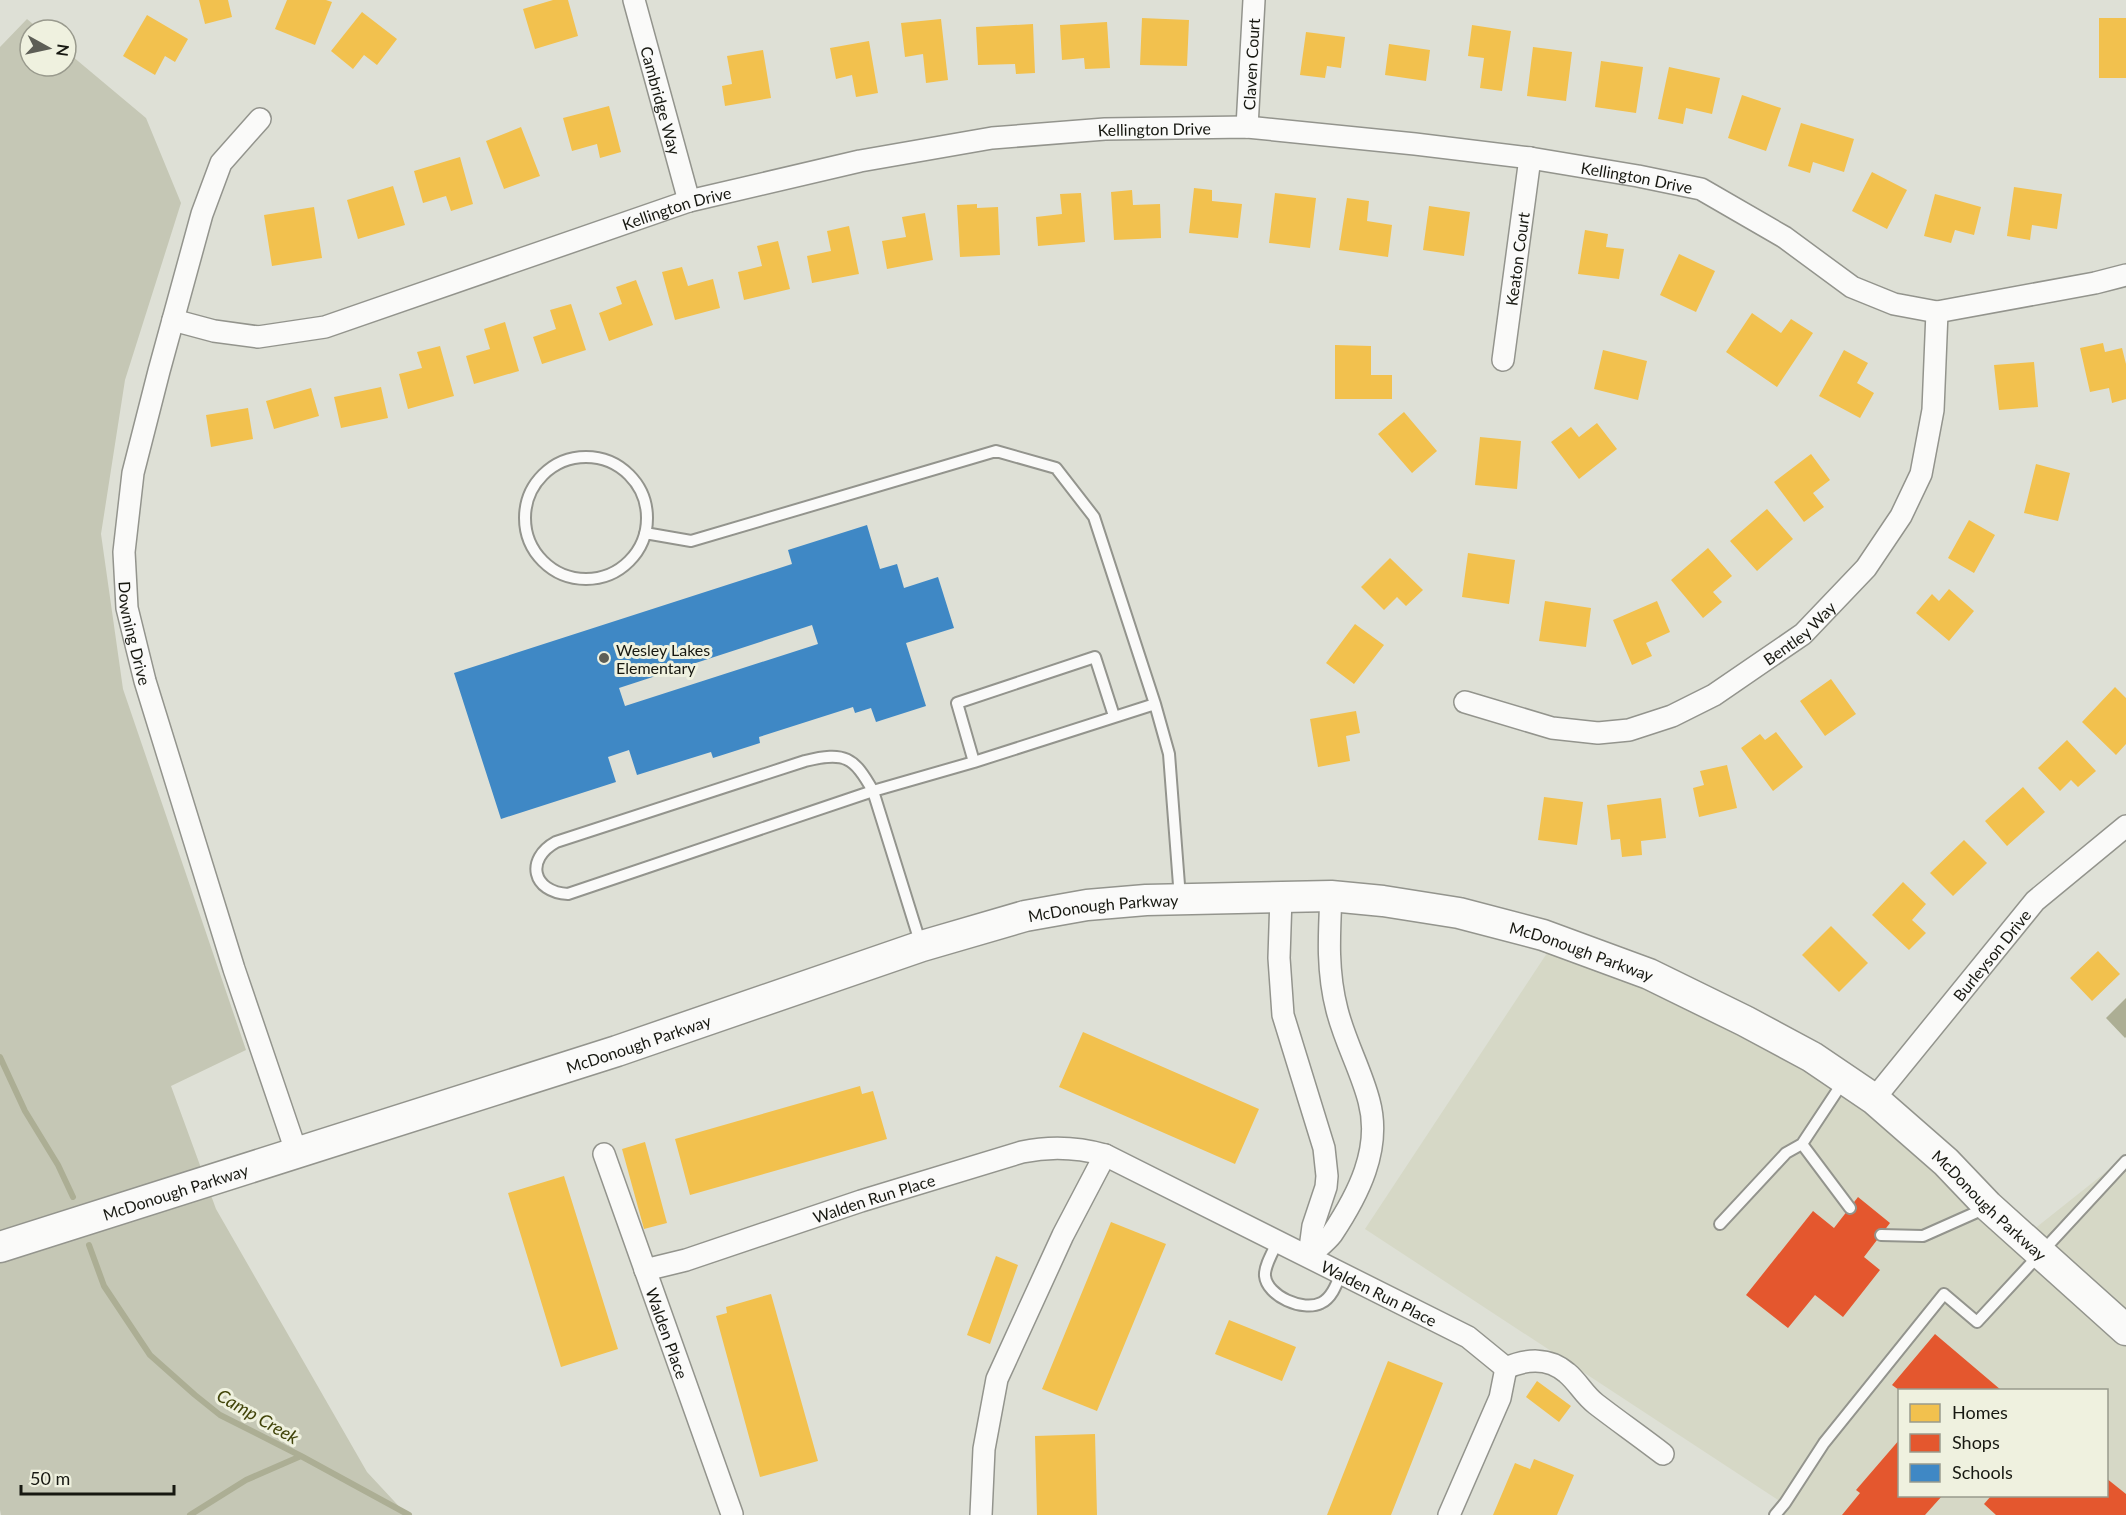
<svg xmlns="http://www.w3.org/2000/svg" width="2126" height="1515" font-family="Lato,sans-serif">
	<rect width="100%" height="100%" fill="#dee0d6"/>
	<!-- built -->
	<path fill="#d6d8c6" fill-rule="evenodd" d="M1555 941 1873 1089 2014 1245 2126 1156V1515H1769L1781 1502 1365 1229ZM1900 1390H2106V1496H1900Z"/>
	<!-- green -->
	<path fill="#c5c7b5" d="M27 19 40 30H30V66H66V51L146 118 181 203 125 380 101 534 123 689 246 1050 171 1086 216 1209 367 1472 407 1515H1L0 1510V47Z"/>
	<!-- water -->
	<path fill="#acae94" d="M2126 998V1037L2125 1038 2106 1018Z"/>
	<!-- homes -->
	<path fill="#f2c14e" d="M199 0H228L232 17 205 24Z
		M287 0H326L332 2 315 45 275 29Z
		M553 0H568L578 36 535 49 523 9Z
		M362 12 397 39 377 65 364 55 353 69 331 51Z
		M147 15 188 39 175 62 165 56 155 75 123 56Z
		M1142 18 1189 20 1187 66 1140 65Z
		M2099 18H2126V78H2099Z
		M941 19 948 80 926 83 923 54 905 57 901 23Z
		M1107 22 1110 68 1085 69 1084 58 1062 60 1060 25Z
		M1033 24 1035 73 1016 74 1015 64 978 65 976 27Z
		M1472 25 1511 31 1502 91 1480 88 1484 58 1468 56Z
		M1306 32 1345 37 1341 68 1327 66 1325 78 1300 75Z
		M869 41 878 93 856 97 852 75 836 79 830 48Z
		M1389 44 1430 50 1426 81 1385 75Z
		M1533 47 1572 52 1566 101 1527 96Z
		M763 50 771 98 725 106 722 86 732 84 727 56Z
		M1601 61 1643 67 1636 113 1595 107Z
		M1669 67 1720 78 1712 114 1686 108 1683 124 1658 119Z
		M1742 95 1781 108 1766 151 1728 138Z
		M609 106 621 152 600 158 597 144 572 151 563 118Z
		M1801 123 1854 139 1844 172 1813 162 1810 173 1788 166Z
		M521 127 540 176 504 189 486 141Z
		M460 157 473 204 451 211 446 196 423 203 414 171Z
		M1872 172 1907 190 1887 229 1852 211Z
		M393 186 405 225 358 239 347 200Z
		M2014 187 2062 194 2057 229 2032 225 2030 240 2007 236Z
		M1194 188 1212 190V201L1242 204 1238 238 1189 233Z
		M1132 190 1133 205 1160 204 1161 238 1114 240 1111 192Z
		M1081 193 1085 242 1038 246 1036 217 1062 214 1060 194Z
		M1275 193 1316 198 1310 248 1269 243Z
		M1935 194 1981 207 1974 235 1955 230 1951 243 1924 236Z
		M1347 198 1369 201 1367 221 1392 225 1388 257 1339 250Z
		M977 204V208L998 207 1000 255 960 257 957 205Z
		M1429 206 1470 212 1464 256 1423 250Z
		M314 207 322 258 272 266 264 215Z
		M925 213 933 260 887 269 882 241 906 237 902 217Z
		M849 226 859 274 812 283 807 256 831 251 827 231Z
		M1585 230 1608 234 1606 247 1624 249 1619 279 1578 274Z
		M778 241 790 289 744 300 738 272 762 266 757 246Z
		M1679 254 1715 271 1696 312 1660 295Z
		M682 267 688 286 713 279 720 308 675 320 662 272Z
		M636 280 653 325 609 341 599 313 622 304 616 287Z
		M571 304 586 350 542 364 533 337 556 329 550 310Z
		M1752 313 1781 333 1791 319 1813 333 1777 387 1726 352Z
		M505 322 519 371 474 384 466 356 490 349 484 329Z
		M2103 343 2105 352 2122 348 2126 364V399L2112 403 2109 388 2090 392 2080 348Z
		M1335 345 1371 346V375H1392V399H1335Z
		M440 346 454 396 408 409 399 374 422 368 417 352Z
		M1603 350 1647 361 1638 400 1594 389Z
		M1844 350 1868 363 1857 383 1874 393 1860 418 1819 396Z
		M2034 362 2038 407 1999 410 1994 365Z
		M381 387 388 418 341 428 334 397Z
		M311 388 319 416 274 429 266 401Z
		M248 408 253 439 211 447 206 415Z
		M1404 412 1437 451 1412 473 1378 434Z
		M1597 423 1617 449 1579 479 1551 442 1571 427 1579 437Z
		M1480 437 1521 441 1517 489 1475 485Z
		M1811 454 1830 480 1813 493 1824 507 1804 522 1774 482Z
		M2036 464 2070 473 2058 521 2024 513Z
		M1767 509 1793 539 1757 571 1730 541Z
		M1969 520 1995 535 1974 573 1948 558Z
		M1708 548 1732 576 1713 592 1722 602 1703 618 1671 580Z
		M1468 553 1515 560 1509 604 1462 597Z
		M1390 558 1423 590 1406 606 1397 597 1384 610 1361 587Z
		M1949 589 1974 611 1949 641 1916 613 1932 594 1939 601Z
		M1545 601 1591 608 1586 647 1539 641Z
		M1657 601 1670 632 1646 643 1652 656 1632 665 1613 620Z
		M1355 624 1384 645 1354 684 1326 663Z
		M1831 679 1856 714 1825 736 1800 701Z
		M2115 687 2126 698V744L2116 755 2082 722Z
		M1356 711 1360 733 1346 736 1350 761 1318 767 1310 719Z
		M1776 732 1803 767 1773 791 1741 748 1760 734 1765 740Z
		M2067 740 2096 771 2078 787 2071 780 2060 791 2038 768Z
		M1727 765 1737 808 1699 817 1693 788 1704 785 1700 771Z
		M2023 787 2045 812 2007 846 1985 821Z
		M1544 797 1583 802 1577 845 1538 840Z
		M1661 798 1666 838 1641 841 1642 855 1622 857 1620 839 1611 840 1607 805Z
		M1964 840 1987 863 1953 896 1930 873Z
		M1903 882 1926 904 1912 920 1926 933 1909 950 1872 915Z
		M1831 926 1868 963 1839 992 1802 955Z
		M2098 951 2120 974 2092 1001 2070 978Z
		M1083 1032 1259 1109 1235 1164 1059 1087Z
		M860 1086 862 1094 873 1091 887 1139 690 1195 675 1139Z
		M645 1142 667 1223 644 1229 622 1149Z
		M564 1176 618 1349 561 1367 508 1193Z
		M1111 1222 1166 1244 1097 1411 1042 1389Z
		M996 1256 1018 1265 990 1344 967 1335Z
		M771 1294 818 1461 760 1477 716 1316 727 1313 726 1307Z
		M1229 1320 1296 1347 1282 1381 1215 1354Z
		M1388 1361 1443 1383 1391 1515H1327Z
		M1537 1381 1571 1406 1559 1422 1526 1397Z
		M1095 1434 1097 1515H1037L1035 1436Z
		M1534 1459 1574 1475 1557 1515H1493L1515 1463 1530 1469Z"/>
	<!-- shops -->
	<path fill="#e4572e" d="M1858 1197 1890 1223 1864 1257 1880 1270 1843 1317 1815 1295 1788 1328 1746 1295 1813 1211 1834 1228Z
		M1935 1334 2001 1390H1899L1892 1385Z
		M1900 1439V1496H1942L1925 1515H1842L1860 1493 1856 1490Z
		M2106 1478 2126 1494V1515H1996L1984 1504 1991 1496H2106Z"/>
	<!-- schools -->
	<path fill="#3f88c5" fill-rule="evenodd" d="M867 525 880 569 897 564 904 588 938 577 954 628 906 643 926 706 876 722 871 708 855 713 853 707 759 737 760 743 713 758 711 752 637 775 629 750 608 757 616 782 501 819 454 673 792 564 788 550ZM812 625 818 644 625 706 619 688Z"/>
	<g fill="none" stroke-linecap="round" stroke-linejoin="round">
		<!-- stream -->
		<path stroke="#acae94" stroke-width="6" d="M0 1057 25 1111 58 1165 73 1197
			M89 1245 104 1286 150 1355 195 1395 220 1415 301 1456 409 1515
			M190 1515 246 1480 301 1456"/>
		<!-- lane casing -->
		<g stroke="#93948d" stroke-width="14">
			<path id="lane" d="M525 518a61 61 0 1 1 122 0a61 61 0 1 1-122 0Z
				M645 533 691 541 996 451 1056 468 1094 517 1155 704 1169 754 1180 898
				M974 762 957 703 1095 657 1114 716
				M921 945 873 791C854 757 845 751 805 761L556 842C525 859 532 892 568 894L873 791 974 762 1155 704
				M1802 1144 1850 1208
				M1720 1224 1786 1153 1802 1144 1843 1082
				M1881 1235 1923 1236 1986 1208
				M1278 1241C1274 1250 1264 1266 1265 1276 1267 1296 1303 1312 1321 1303 1332 1298 1337 1283 1341 1273
				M1775 1515 1785 1503 1824 1443 1944 1294 1977 1322 2126 1161"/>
		</g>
		<!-- street casing -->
		<g stroke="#93948d" stroke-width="24">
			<g id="street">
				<path id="s1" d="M634 0 689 201"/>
				<path id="s2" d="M260 119 221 163 202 214 159 371 133 473 124 552 127 608 145 681 234 969 296 1151"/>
				<path id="s3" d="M1247 127 1254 0"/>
				<path id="s4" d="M173 320 214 331 258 337 325 327 689 201 860 161 992 138 1105 129 1247 127 1415 144 1530 158 1638 176 1701 189 1784 237 1852 287 1894 304 1937 312 2095 283 2126 275"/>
				<path id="s5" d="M1503 360 1530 158"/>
				<path id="s6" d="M1465 702 1552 728 1598 733 1629 730 1672 716 1714 695 1803 634 1866 568 1901 516 1921 474 1933 410 1937 312"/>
				<path d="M1281 897 1279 958 1283 1015 1324 1148 1327 1176 1326 1187 1313 1226 1309 1256"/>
				<path id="s7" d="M1874 1099 2035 901 2126 826"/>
				<path id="s8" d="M604 1154 732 1514"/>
				<path d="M1309 1256C1316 1249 1326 1242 1332 1234 1358 1195 1382 1149 1369 1101 1361 1070 1345 1042 1337 1010 1327 972 1329 936 1331 896"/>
				<path id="s9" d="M645 1270 686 1260 861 1201 1022 1152C1050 1146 1077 1147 1105 1155L1468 1337 1506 1368"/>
				<path d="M1506 1368C1526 1359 1549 1357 1567 1373 1578 1382 1584 1395 1596 1404 1618 1421 1641 1437 1663 1454"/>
				<path d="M981 1515 984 1449 997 1379 1063 1235 1105 1155"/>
				<path d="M1449 1515 1500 1398 1506 1368"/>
			</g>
		</g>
		<!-- secondary casing -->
		<g stroke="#93948d" stroke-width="33">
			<g id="secondary">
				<path id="s10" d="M0 1247 617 1051 922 946 1025 916 1087 905 1146 900 1331 896 1383 901 1459 913 1543 935 1649 974 1745 1021 1812 1057 1874 1099 1946 1162 1988 1206 2126 1330"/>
			</g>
		</g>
		<!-- lane -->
		<use href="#lane" stroke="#fafaf9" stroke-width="10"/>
		<!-- street -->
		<use href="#street" stroke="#fafaf9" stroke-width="21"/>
		<!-- secondary -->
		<use href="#secondary" stroke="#fafaf9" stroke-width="30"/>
	</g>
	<!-- markers -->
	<circle fill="#5d5e56" stroke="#eff1df" stroke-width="2" cx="604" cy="658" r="6"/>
	<g text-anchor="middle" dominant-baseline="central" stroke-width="6" stroke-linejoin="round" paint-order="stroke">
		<!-- street labels -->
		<g font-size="16" fill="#171811" stroke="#eff1df">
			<text stroke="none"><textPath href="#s3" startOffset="63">Claven Court</textPath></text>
			<text stroke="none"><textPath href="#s1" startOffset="104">Cambridge Way</textPath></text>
			<text stroke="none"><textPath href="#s4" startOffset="1012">Kellington Drive</textPath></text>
			<text stroke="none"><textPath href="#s4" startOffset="1498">Kellington Drive</textPath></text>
			<text stroke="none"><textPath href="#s4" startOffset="526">Kellington Drive</textPath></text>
			<text stroke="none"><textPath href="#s5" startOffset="102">Keaton Court</textPath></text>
			<text stroke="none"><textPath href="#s6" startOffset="366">Bentley Way</textPath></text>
			<text stroke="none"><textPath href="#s2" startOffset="543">Downing Drive</textPath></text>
			<text stroke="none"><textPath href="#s10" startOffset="1156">McDonough Parkway</textPath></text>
			<text stroke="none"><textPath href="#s10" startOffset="1642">McDonough Parkway</textPath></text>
			<text stroke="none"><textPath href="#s7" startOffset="186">Burleyson Drive</textPath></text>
			<text stroke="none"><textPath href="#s10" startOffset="670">McDonough Parkway</textPath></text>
			<text stroke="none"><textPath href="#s10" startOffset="184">McDonough Parkway</textPath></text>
			<text stroke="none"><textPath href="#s9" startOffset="240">Walden Run Place</textPath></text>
			<text stroke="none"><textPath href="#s10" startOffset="2128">McDonough Parkway</textPath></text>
			<text stroke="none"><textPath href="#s9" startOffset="786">Walden Run Place</textPath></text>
			<text stroke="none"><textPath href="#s8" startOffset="190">Walden Place</textPath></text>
		</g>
		<!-- poi labels -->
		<g font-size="16" fill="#171811" stroke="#eff1df" text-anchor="start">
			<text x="616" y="649">Wesley Lakes<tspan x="616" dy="18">Elementary</tspan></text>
		</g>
		<!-- water labels -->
		<g font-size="18" font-style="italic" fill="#414409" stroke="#eff1df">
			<text transform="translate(258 1416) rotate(30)">Camp Creek</text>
		</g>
	</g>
	<!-- legend -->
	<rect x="1898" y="1389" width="210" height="108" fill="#eff1df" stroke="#999a8d" stroke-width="1.5"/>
	<rect x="1910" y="1404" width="30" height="18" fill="#f2c14e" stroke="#999a8d" stroke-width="1.5"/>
	<text x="1952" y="1419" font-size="18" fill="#171811">Homes</text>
	<rect x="1910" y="1434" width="30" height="18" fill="#e4572e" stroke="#999a8d" stroke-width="1.5"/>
	<text x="1952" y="1449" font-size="18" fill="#171811">Shops</text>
	<rect x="1910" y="1464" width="30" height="18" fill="#3f88c5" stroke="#999a8d" stroke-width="1.5"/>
	<text x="1952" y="1479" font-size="18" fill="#171811">Schools</text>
	<!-- north arrow -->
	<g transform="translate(48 48) rotate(98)"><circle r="28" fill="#eff1df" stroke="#999a8d" stroke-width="1.5"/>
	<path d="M0-4.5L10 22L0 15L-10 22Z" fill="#5d5e56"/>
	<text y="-9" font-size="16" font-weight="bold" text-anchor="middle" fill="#171811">N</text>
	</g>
	<!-- scale -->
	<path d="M21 1485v9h153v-9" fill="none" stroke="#171811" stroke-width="3"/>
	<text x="30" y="1485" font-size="18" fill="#171811" stroke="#eff1df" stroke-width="4.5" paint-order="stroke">50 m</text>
</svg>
